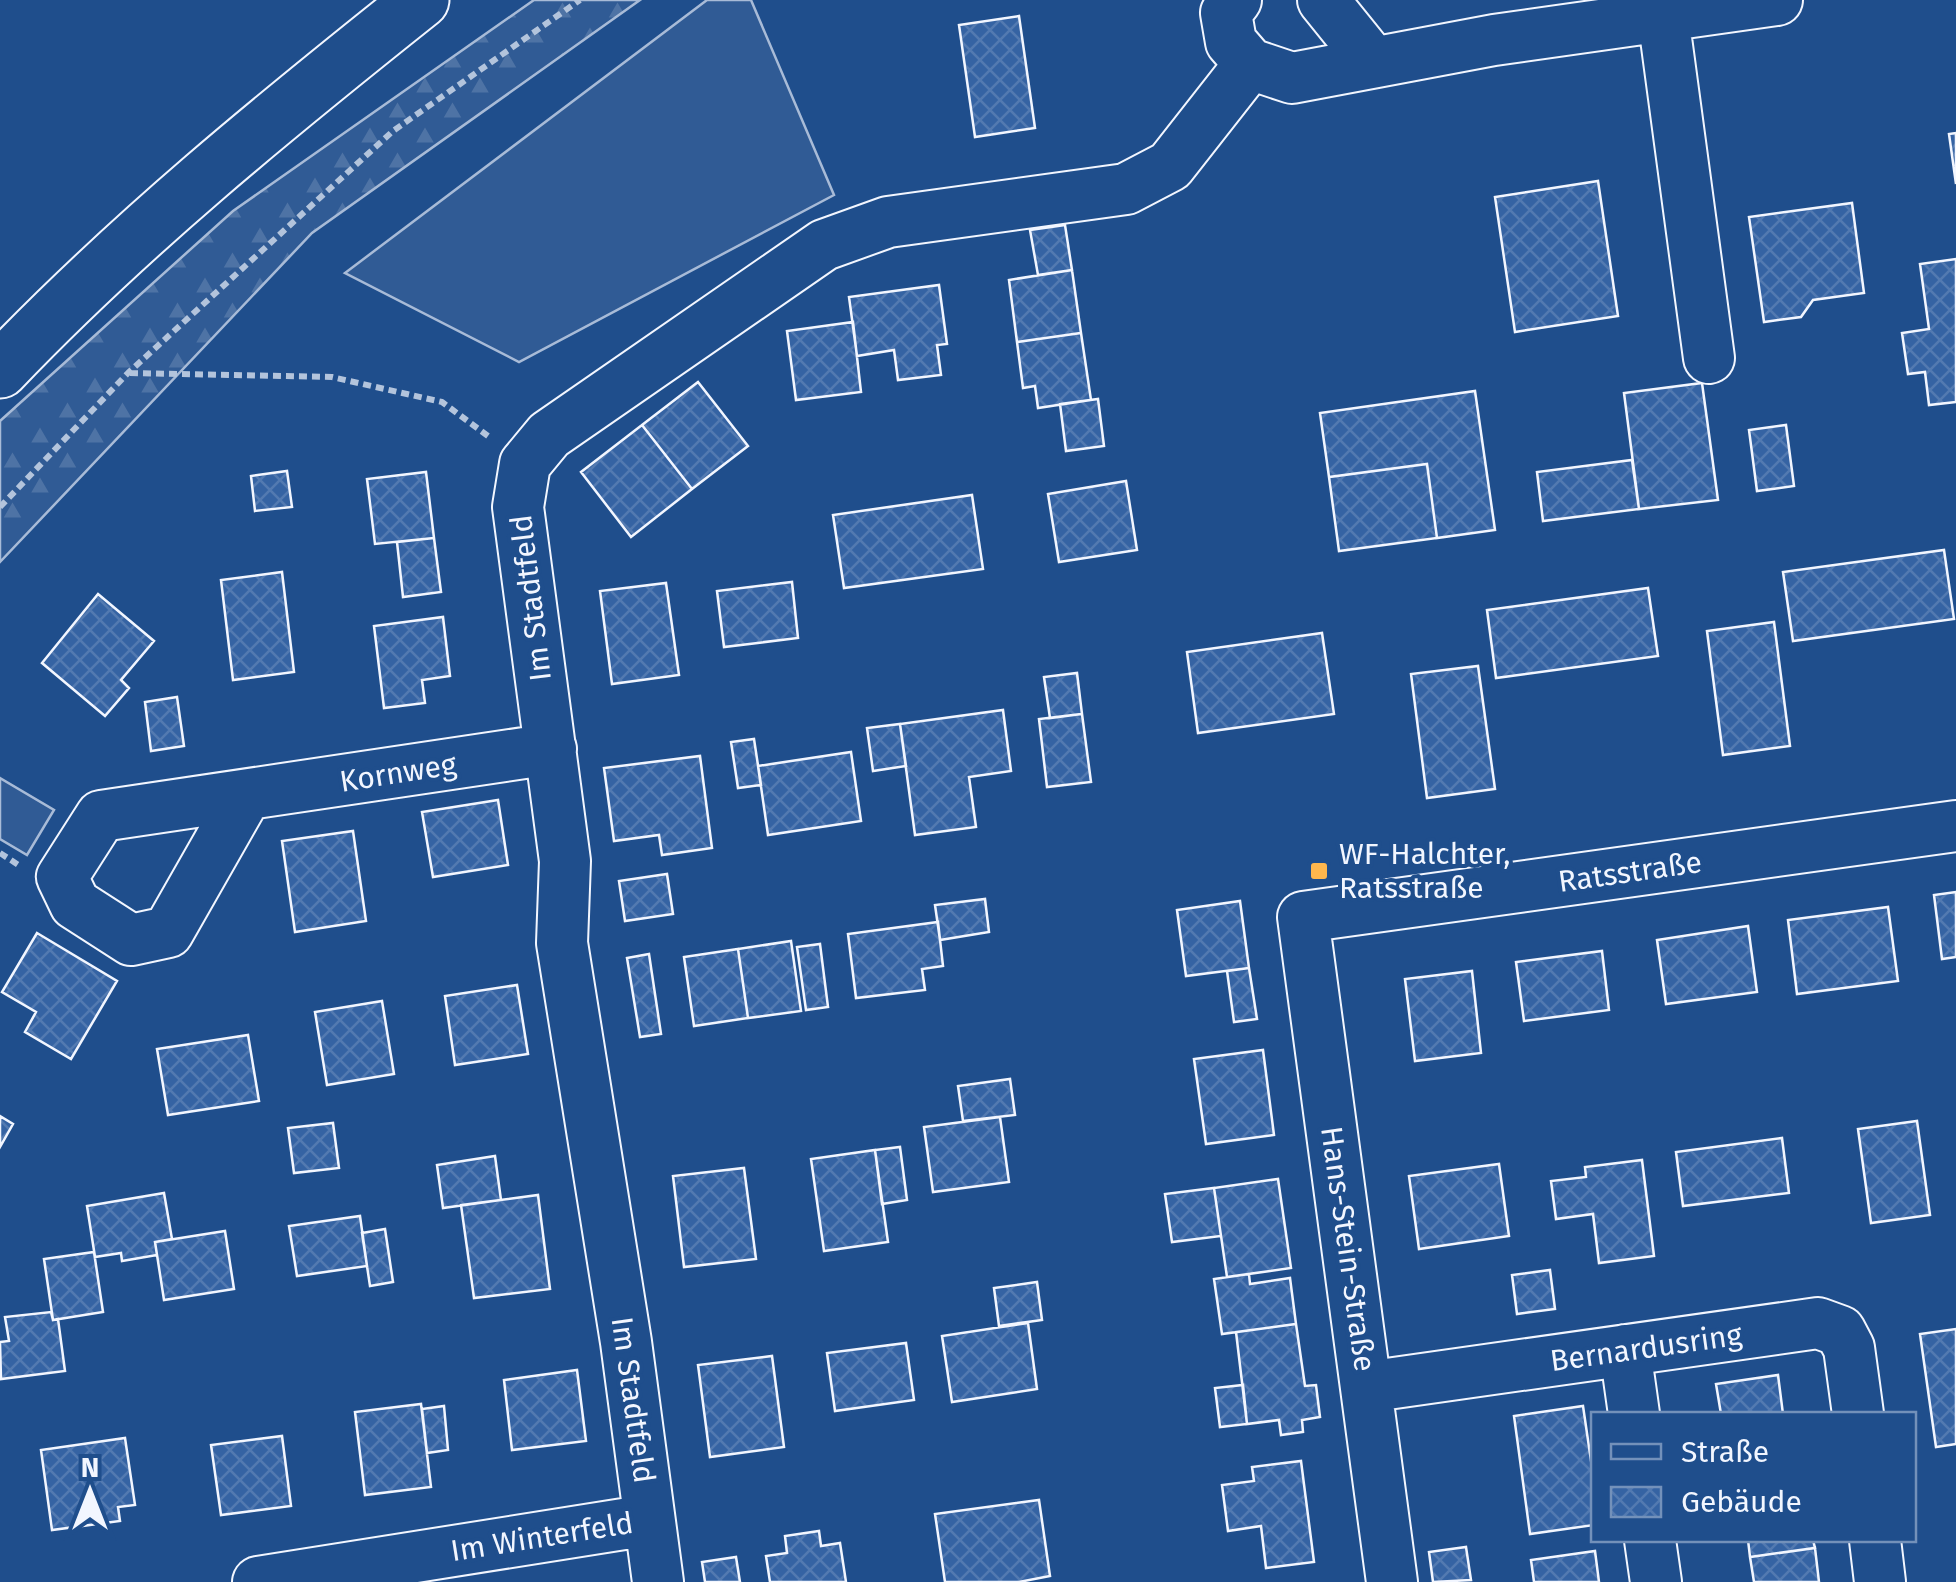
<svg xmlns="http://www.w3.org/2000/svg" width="1956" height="1582" font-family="'Fira Sans',sans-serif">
	<defs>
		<pattern id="forest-firs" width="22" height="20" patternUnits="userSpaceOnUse" patternTransform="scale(2.5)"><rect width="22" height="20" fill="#305b95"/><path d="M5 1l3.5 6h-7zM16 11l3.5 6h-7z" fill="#4e73a5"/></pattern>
		<pattern id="building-cross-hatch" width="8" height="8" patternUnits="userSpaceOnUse" patternTransform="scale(2.5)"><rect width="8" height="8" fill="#3563a3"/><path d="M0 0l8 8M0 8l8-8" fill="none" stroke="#537ab1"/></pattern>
	</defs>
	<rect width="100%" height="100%" fill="#1f4e8c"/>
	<!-- forest -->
	<path fill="url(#forest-firs)" stroke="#a8bbd7" stroke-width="2.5" d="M534 0H640L312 233 0 562V421L233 211Z"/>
	<!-- built -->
	<path fill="#305b95" stroke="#a8bbd7" stroke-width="2.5" d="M707 0H751L834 195 519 362 345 273Z
		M0 778 54 810 27 855 0 839Z"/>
	<!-- building -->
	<path fill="url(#building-cross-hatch)" stroke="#f2f6ff" stroke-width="2.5" d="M1019 16 1035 128 975 137 959 25Z
		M1956 133V184L1949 134Z
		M1598 181 1618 316 1515 332 1495 197Z
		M1852 203 1864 293 1813 300 1801 317 1764 322 1749 217Z
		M1065 225 1072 270 1038 275 1030 230Z
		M1956 259V402L1929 405 1925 372 1908 374 1902 333 1929 329 1920 264Z
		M1072 270 1081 333 1017 342 1009 280Z
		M939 285 947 344 937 345 941 375 898 380 894 350 857 356 849 297Z
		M853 322 861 392 796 400 787 331Z
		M1081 333 1091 400 1038 408 1035 386 1023 388 1017 342Z
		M698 382 748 446 692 489 642 425Z
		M1702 383 1718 500 1639 509 1624 393Z
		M1475 391 1495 530 1437 538 1427 464 1329 477 1320 413Z
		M1098 399 1104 446 1066 451 1060 404Z
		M642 425 692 489 631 537 581 472Z
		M1786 425 1794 486 1757 491 1749 430Z
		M1632 460 1639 509 1543 521 1537 472Z
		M1427 464 1437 538 1339 551 1329 477Z
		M287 471 292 507 255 511 251 476Z
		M426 472 434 538 375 544 367 479Z
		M1126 481 1137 550 1059 562 1048 494Z
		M972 495 983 569 844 588 833 515Z
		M434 538 441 592 403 597 397 542Z
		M1944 550 1954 619 1793 641 1783 572Z
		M282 572 294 672 233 680 221 580Z
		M792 582 798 638 724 647 717 591Z
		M666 583 679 675 612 684 600 591Z
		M1648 588 1658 656 1496 678 1487 610Z
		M98 594 154 641 121 680 129 688 105 716 42 663Z
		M443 617 450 676 422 680 425 703 384 708 374 626Z
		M1774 622 1790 746 1723 755 1707 631Z
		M1322 633 1334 714 1198 733 1187 652Z
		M1478 666 1495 789 1427 798 1411 674Z
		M1077 673 1082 714 1050 718 1044 677Z
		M177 697 184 746 151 751 145 702Z
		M1003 710 1011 771 969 777 976 827 915 835 900 724Z
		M1082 714 1091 782 1047 787 1039 719Z
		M900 724 906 766 873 771 867 728Z
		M754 739 761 785 738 788 731 742Z
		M851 752 861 821 768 835 758 766Z
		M700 756 712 848 662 855 659 835 614 841 604 768Z
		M498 800 508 865 433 877 422 812Z
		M353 831 366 921 295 932 282 841Z
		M667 874 673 914 625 921 619 881Z
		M1956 892V957L1942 959 1934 895Z
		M985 899 989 932 940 940 935 905Z
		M1240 901 1249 968 1186 976 1177 910Z
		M1888 907 1898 981 1797 994 1788 920Z
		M938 922 943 966 922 969 925 990 856 998 848 934Z
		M1748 926 1757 992 1666 1004 1657 940Z
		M37 933 117 981 71 1059 25 1032 36 1012 2 992Z
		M791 941 801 1011 748 1018 738 949Z
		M820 944 828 1007 806 1010 797 947Z
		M738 949 748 1018 694 1026 684 957Z
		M1602 951 1609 1010 1524 1021 1516 962Z
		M649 954 661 1034 640 1037 627 958Z
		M1249 968 1257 1019 1234 1022 1227 971Z
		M1472 971 1481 1053 1415 1061 1405 979Z
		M517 985 528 1054 455 1065 445 996Z
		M382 1001 394 1074 327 1085 315 1012Z
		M248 1035 259 1101 168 1115 157 1049Z
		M1263 1050 1274 1135 1206 1144 1194 1059Z
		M1010 1079 1015 1115 963 1121 958 1086Z
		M0 1116 13 1124 0 1147Z
		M1000 1117 1009 1182 933 1192 924 1127Z
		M1917 1121 1930 1215 1871 1223 1858 1129Z
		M333 1123 339 1168 294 1173 288 1128Z
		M1782 1138 1789 1193 1683 1206 1676 1152Z
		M900 1147 907 1200 882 1204 875 1150Z
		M875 1150 888 1242 824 1251 811 1159Z
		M495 1156 501 1200 443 1208 437 1165Z
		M1642 1160 1654 1256 1599 1263 1593 1214 1556 1219 1551 1181 1586 1177 1585 1167Z
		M1499 1164 1509 1236 1419 1249 1409 1176Z
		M744 1168 756 1259 684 1267 673 1176Z
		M1278 1179 1291 1268 1227 1277 1214 1188Z
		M1214 1188 1221 1236 1172 1242 1165 1194Z
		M164 1193 172 1239 155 1242 157 1255 122 1261 121 1253 95 1257 87 1206Z
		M538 1195 550 1289 474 1298 461 1205Z
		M360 1216 367 1266 297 1276 289 1226Z
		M385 1229 393 1282 370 1286 362 1233Z
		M225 1231 234 1289 164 1300 155 1242Z
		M94 1252 103 1312 53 1320 44 1259Z
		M1550 1270 1555 1309 1517 1314 1512 1275Z
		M1249 1274 1250 1284 1290 1278 1296 1324 1222 1334 1214 1279Z
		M1037 1282 1042 1320 999 1326 994 1288Z
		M51 1312 53 1320 58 1319 65 1371 1 1379 0 1342 9 1341 5 1317Z
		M1028 1323 1037 1389 952 1402 942 1336Z
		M1296 1324 1305 1386 1316 1385 1320 1417 1302 1420 1303 1432 1281 1435 1279 1420 1247 1424 1236 1332Z
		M1956 1329V1444L1936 1447 1920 1334Z
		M906 1343 914 1400 835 1411 827 1353Z
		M772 1356 784 1447 710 1457 698 1365Z
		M577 1370 586 1441 512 1450 504 1380Z
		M1778 1375 1783 1414H1721L1716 1384Z
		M1243 1385 1247 1424 1220 1427 1215 1388Z
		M421 1404 431 1487 365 1495 355 1412Z
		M444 1406 448 1450 427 1453 422 1409Z
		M1583 1406 1594 1481V1525L1530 1534 1514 1416Z
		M282 1436 291 1506 221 1515 211 1445Z
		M125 1438 135 1505 118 1507 120 1521 52 1530 41 1450Z
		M1301 1461 1314 1562 1266 1568 1261 1526 1228 1531 1222 1485 1254 1481 1252 1467Z
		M1039 1500 1050 1576 1019 1582H945L935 1514Z
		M819 1531 821 1546 840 1543 846 1582H770L766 1556 787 1553 785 1536Z
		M1748 1540H1813L1815 1548 1750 1557Z
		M1466 1547 1471 1580 1433 1582 1429 1552Z
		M1815 1548 1819 1582H1754L1750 1557Z
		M1595 1551 1599 1582H1534L1531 1560Z
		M736 1557 740 1582H705L702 1562Z"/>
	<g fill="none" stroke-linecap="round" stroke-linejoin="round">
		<!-- minor casing -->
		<g stroke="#f2f6ff" stroke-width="54">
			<path id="minor" d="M1236 0 1226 13 1231 42 1250 64 1292 78 1494 40 1777 0
				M1323 0 1373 62
				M1663 16 1709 358
				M245 797 168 932 131 940 75 904 62 877 101 816 551 749
				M1625 1350 1634 1414
				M1366 1387 1818 1323 1840 1331 1849 1348 1858 1414
				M1650 1540 1656 1582
				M1875 1540 1880 1582
				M258 1582 649 1520
				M658 1582 626 1342 562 943 565 861 518 507 525 464 549 435 824 245 888 222 1126 189 1170 166 1250 64
				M1392 1582 1303 917 1956 826"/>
		</g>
		<!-- major casing -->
		<g stroke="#f2f6ff" stroke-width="59">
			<path id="major" d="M0 370C130 234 274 117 421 0"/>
		</g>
		<!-- path -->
		<path stroke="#b3c4dc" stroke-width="6" stroke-dasharray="8 5" stroke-linecap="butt" d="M130 373 332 377 442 402 488 436
			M0 507 128 373 393 131 580 0
			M0 853 20 866"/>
		<!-- minor -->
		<use href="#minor" stroke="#1f4e8c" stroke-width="50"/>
		<!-- major -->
		<use href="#major" stroke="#1f4e8c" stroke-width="55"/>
	</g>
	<!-- markers -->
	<rect fill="#ffb74d" stroke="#1f4e8c" stroke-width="4" x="1309" y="861" width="20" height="20" rx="5"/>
	<g text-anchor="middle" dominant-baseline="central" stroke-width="8" stroke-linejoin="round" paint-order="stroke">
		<!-- street labels -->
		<g font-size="30" fill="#f2f6ff" stroke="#1f4e8c">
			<text transform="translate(531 598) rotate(-97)">Im Stadtfeld</text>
			<text transform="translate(398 773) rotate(-9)">Kornweg</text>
			<text transform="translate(1630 872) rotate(-8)">Ratsstraße</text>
			<text transform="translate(1348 1249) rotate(82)">Hans-Stein-Straße</text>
			<text transform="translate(1646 1348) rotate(-8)">Bernardusring</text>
			<text transform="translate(633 1400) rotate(82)">Im Stadtfeld</text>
			<text transform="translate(542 1537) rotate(-9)">Im Winterfeld</text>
		</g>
		<!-- poi labels -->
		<g font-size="30" fill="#f2f6ff" stroke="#1f4e8c" text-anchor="start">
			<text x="1339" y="854">WF-Halchter,<tspan x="1339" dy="34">Ratsstraße</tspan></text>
		</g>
	</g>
	<!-- legend -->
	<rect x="1591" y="1412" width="325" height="130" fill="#1f4e8c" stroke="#7391ba" stroke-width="2.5"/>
	<rect x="1611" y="1444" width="50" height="15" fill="#1f4e8c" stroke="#7391ba" stroke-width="2.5"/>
	<text x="1681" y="1462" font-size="30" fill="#f2f6ff">Straße</text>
	<rect x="1611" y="1487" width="50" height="30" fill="url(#building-cross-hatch)" stroke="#7391ba" stroke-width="2.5"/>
	<text x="1681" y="1512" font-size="30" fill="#f2f6ff">Gebäude</text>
	<!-- north arrow -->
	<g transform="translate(90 1492)" stroke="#1f4e8c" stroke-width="8" paint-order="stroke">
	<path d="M0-8L18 38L0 25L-18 38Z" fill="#f2f6ff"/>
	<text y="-15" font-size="28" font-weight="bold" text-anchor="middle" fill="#f2f6ff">N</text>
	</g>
</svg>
